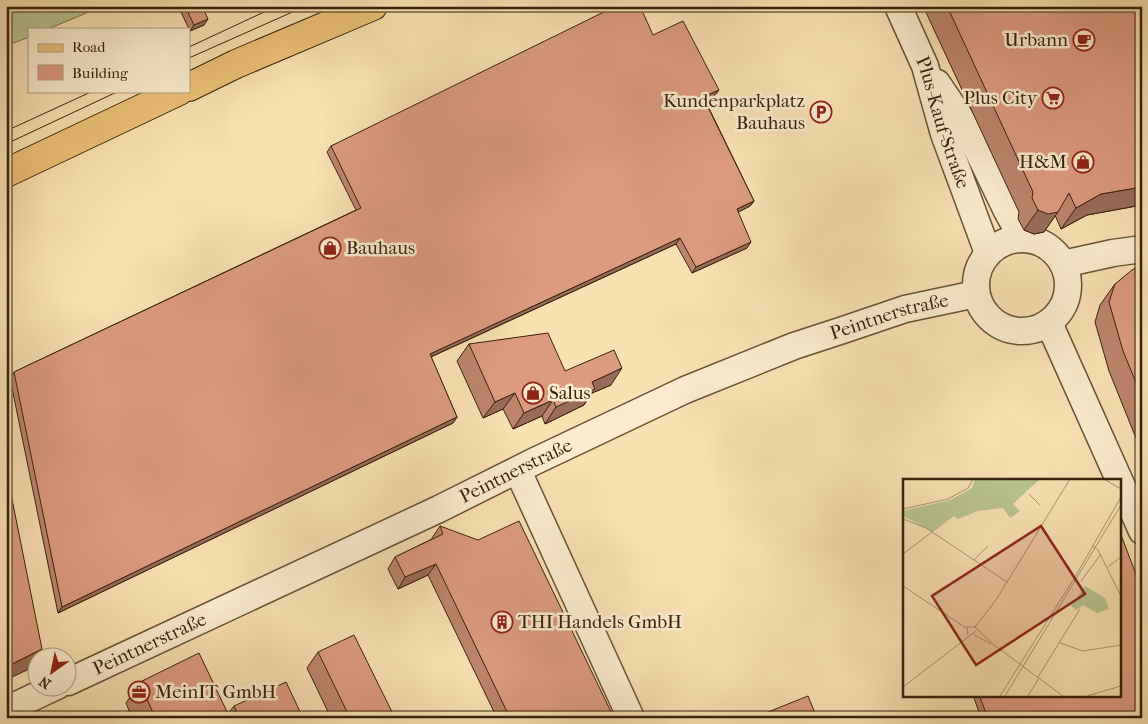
<svg xmlns="http://www.w3.org/2000/svg" width="1148" height="724" font-family="'IM FELL French Canon',serif">
	<rect width="100%" height="100%" fill="#f9e0b1"/>
	<filter id="stains"><feTurbulence type="fractalNoise" baseFrequency=".004" numOctaves="4"/><feColorMatrix values="0 0 0 0 .2 0 0 0 0 .09 0 0 0 0 .02 0 0 0 .5 -.17"/></filter>
	<radialGradient id="worn" r=".72"><stop offset=".6" stop-color="#630" stop-opacity="0"/><stop offset="1" stop-color="#630" stop-opacity=".3"/></radialGradient>
	<!-- green -->
	<path fill="#b9c38f" stroke="#78724c" d="M6 6H103L48 29H29V37L6 46Z"/>
	<g fill="none" stroke-linecap="round" stroke-linejoin="round">
		<!-- minor casing -->
		<g stroke="#685234" stroke-width="29">
			<g id="minor">
				<path id="s1" d="M898 6 925 66 944 134 988 253"/>
				<path d="M937 83 966 126 1007 211 1022 238"/>
				<circle cx="1022" cy="285" r="46"/>
				<path d="M1063 264 1113 253 1142 249"/>
				<path d="M1049 323 1142 531"/>
				<path d="M518 471 631 718"/>
				<path id="s2" d="M68 682 439 509 533 462 685 390 794 346 843 330 905 309 976 294"/>
				<path d="M6 710 57 686"/>
			</g>
		</g>
		<!-- major casing -->
		<g stroke="#37220a" stroke-width="30">
			<path id="major" d="M189 87 236 64 373 6
				M6 173 179 91"/>
		</g>
		<!-- minor -->
		<use href="#minor" stroke="#fbebcc" stroke-width="26"/>
		<!-- major -->
		<use href="#major" stroke="#ecc078" stroke-width="28"/>
		<!-- tram -->
		<path stroke="#37220a" stroke-width="1" d="M189 47 277 6
			M189 58 306 6
			M6 131 93 91
			M6 144 119 91"/>
	</g>
	<!-- wall -->
	<path fill="#bc856c" stroke="#37220a" d="M178 6H202L204 25 190 31Z
		M923 6H1142V205L1087 215 1061 229 1055 215 1044 232 1034 234 1024 230 1018 219 1019 212Z
		M653 35 719 90 714 96 705 100 754 201 750 206 738 212 747 248 692 273 676 244 431 357 457 417 453 423 58 613 10 378 14 372 356 210 327 152 331 146Z
		M1142 265V453L1109 371 1095 322 1100 305 1115 284Z
		M469 344 565 371 611 385 592 393 584 405 545 424 542 416 513 429 503 409 483 418 457 361Z
		M440 526 614 718H497L428 575 398 589 388 569 395 557 432 539V538Z
		M318 652 395 718H331L307 668Z
		M140 682 228 714 234 706 303 718H132L126 703Z
		M973 695H1119L1142 718H981Z"/>
	<!-- shaded-wall -->
	<path fill="#996c58" stroke="#37220a" d="M208 19 204 25 190 31 194 25Z
		M719 90 714 96 699 103 703 97Z
		M1142 187V205L1087 215 1061 229 1076 208 1101 194Z
		M754 201 750 206 733 215 737 209Z
		M1038 210 1058 212 1044 232 1034 234 1024 230Z
		M680 238 676 244 426 359 430 354Z
		M751 242 747 248 692 273 696 267Z
		M622 368 611 385 592 393 584 405 545 424 556 407 592 382Z
		M515 393 503 409 483 418 495 402Z
		M553 400 542 416 513 429 524 413Z
		M457 417 453 423 58 613 62 607Z
		M436 564 428 575 398 589 405 577Z
		M42 649 27 670 6 680V667Z"/>
	<!-- building -->
	<path fill="#db9b7e" stroke="#37220a" d="M185 6H202L208 19 194 25Z
		M616 6H640L653 35 683 21 719 90 703 97 754 201 737 209 751 242 696 267 680 238 430 354 457 417 62 607 14 372 361 208 331 146Z
		M947 6H1142V187L1101 194 1076 208 1069 193 1058 212 1048 214 1038 210 1032 198 1033 192Z
		M1142 265V397L1123 351 1109 302 1115 284 1132 270Z
		M548 333 565 371 614 350 622 368 592 382 595 389 556 407 553 400 524 413 515 393 495 402 469 344Z
		M6 469 42 649 6 667Z
		M519 521 614 718H510L436 564 405 577 395 557 443 534 440 526 478 540Z
		M1119 535H1121L1142 590V718H988L979 695H1119Z
		M354 635 395 718H350L318 652Z
		M199 653 230 718H155L140 682Z
		M286 682 303 718H239L234 706Z
		M808 696 817 718H753Z"/>
	<!-- icons -->
	<defs>
		<g id="cafe-ring" transform="scale(1.125)"><circle r="9.5" fill="#fbebcc" stroke="#8f2418" stroke-width="1.5"/><path d="M-5.5-4.5H6V0H3Q3 3.5 0 3.5H-2.5Q-5.5 3.5-5.5 0ZM3-3.2v2h1.7v-2ZM-6 4.5H4V6H-6Z" fill="#8f2418"/></g>
		<g id="supermarket-ring" transform="scale(1.125)"><circle r="9.5" fill="#fbebcc" stroke="#8f2418" stroke-width="1.5"/><path d="M-6-5.5h2.5l.6 2H6L4.5 2H-2.5L-4.4-4H-6ZM-1.5 3.2a1.3 1.3 0 1 0 .1 0ZM3 3.2a1.3 1.3 0 1 0 .1 0Z" fill="#8f2418"/></g>
		<g id="parking-ring" transform="scale(1.125)"><circle r="9.5" fill="#fbebcc" stroke="#8f2418" stroke-width="1.5"/><path d="M-3.5-5.5H1a3.5 3.5 0 0 1 0 7H-1V5.5H-3.5ZM-1-3.4V-.6H.8a1.4 1.4 0 0 0 0-2.8Z" fill="#8f2418"/></g>
		<g id="shop-ring" transform="scale(1.125)"><circle r="9.5" fill="#fbebcc" stroke="#8f2418" stroke-width="1.5"/><path d="M-5-2.5h2.3a2.7 3.5 0 0 1 5.4 0H5L5.5 6h-11ZM-1.5-2.5h3a1.5 2.3 0 0 0-3 0Z" fill="#8f2418"/></g>
		<g id="building-ring" transform="scale(1.125)"><circle r="9.5" fill="#fbebcc" stroke="#8f2418" stroke-width="1.5"/><path d="M-4-6H4V6H1V3H-1V6H-4ZM-2.5-4.3h1.7v1.8h-1.7ZM.8-4.3h1.7v1.8H.8ZM-2.5-1h1.7V.8h-1.7ZM.8-1h1.7V.8H.8Z" fill="#8f2418"/></g>
		<g id="office-ring" transform="scale(1.125)"><circle r="9.5" fill="#fbebcc" stroke="#8f2418" stroke-width="1.5"/><path d="M-6-3h4V-5.5h4V-3h4V5H-6ZM-1-4.5V-3h2v-1.5ZM-6 0V1H6V0Z" fill="#8f2418"/></g>
	</defs>
	<g fill-rule="evenodd">
		<use href="#cafe-ring" x="1084" y="40"/>
		<use href="#supermarket-ring" x="1053" y="98"/>
		<use href="#parking-ring" x="821" y="112"/>
		<use href="#shop-ring" x="1083" y="162"/>
		<use href="#shop-ring" x="330" y="248"/>
		<use href="#shop-ring" x="533" y="393"/>
		<use href="#building-ring" x="502" y="622"/>
		<use href="#office-ring" x="139" y="692"/>
	</g>
	<g text-anchor="middle" dominant-baseline="central" stroke-width="5" stroke-linejoin="round" paint-order="stroke">
		<!-- poi labels -->
		<g font-size="19" fill="#37220a" stroke="#fbebcc" text-anchor="end">
			<text x="1068" y="40">Urbann</text>
			<text x="1037" y="98">Plus City</text>
			<text x="805" y="101">Kundenparkplatz<tspan x="805" dy="22">Bauhaus</tspan></text>
			<text x="1067" y="162">H&amp;M</text>
			<text x="346" y="248" text-anchor="start">Bauhaus</text>
			<text x="549" y="393" text-anchor="start">Salus</text>
			<text x="518" y="622" text-anchor="start">THI Handels GmbH</text>
			<text x="155" y="692" text-anchor="start">MeinIT GmbH</text>
		</g>
		<!-- street labels -->
		<g font-size="19" fill="#37220a" stroke="#fbebcc">
			<text stroke="none"><textPath href="#s1" startOffset="125">Plus-Kauf-Straße</textPath></text>
			<text stroke="none"><textPath href="#s2" startOffset="900">Peintnerstraße</textPath></text>
			<text stroke="none"><textPath href="#s2" startOffset="495">Peintnerstraße</textPath></text>
			<text stroke="none"><textPath href="#s2" startOffset="90">Peintnerstraße</textPath></text>
		</g>
	</g>
	<!-- overview -->
	<g transform="translate(903 479)">
		<rect width="218" height="218" fill="#f9e0b1"/>
		<path d="M72 0H137L110 25 117 32 107 39 100 29 75 32 55 40 51 37 30 53 0 37V32L47 21 69 9ZM182 107 202 119 206 130 194 134 180 126 173 131 168 127Z" fill="#b9c38f"/>
		<path fill="none" stroke="#ab946e" stroke-width="1" d="M201 0 218 10M126 15 137 26M0 30 45 20 65 9 70 0M0 40 23 49 104 103M190 67 195 71 218 117M0 75 29 53M71 81 85 67M205 88 218 78M178 102 198 75M0 107 63 149M72 148 93 121 167 0M72 148 91 166 160 217M65 156 64 148H72M71 156 88 165M157 164 180 172 218 166M135 198 177 130M0 208 73 152M97 217 172 98 218 18M102 217 218 26M125 217 136 199M184 217 218 207"/>
		<path fill="#8f2418" fill-opacity="0.15" stroke="#8f2418" stroke-width="2.5" d="M138 47 182 115 73 186 29 117Z"/>
		<rect width="218" height="218" fill="none" stroke="#37220a" stroke-width="2.5"/>
	</g>
	<!-- margin -->
	<rect width="1148" height="724" fill="none" stroke="#f9e0b1" stroke-width="25"/>
	<rect x="8" y="8" width="1133" height="709" fill="none" stroke="#37220a" stroke-width="2.5"/>
	<rect x="12" y="12" width="1123" height="699" fill="none" stroke="#37220a"/>
	<!-- legend -->
	<rect x="28" y="28" width="162" height="65" fill="#fbebcc" stroke="#ad9b7e"/>
	<rect x="38" y="44" width="25" height="8" fill="#ecc078" stroke="#ad9b7e"/>
	<text x="72" y="52" font-size="15" fill="#37220a">Road</text>
	<rect x="38" y="65" width="25" height="15" fill="#db9b7e" stroke="#ad9b7e"/>
	<text x="72" y="78" font-size="15" fill="#37220a">Building</text>
	<!-- north arrow -->
	<g transform="translate(52 672) rotate(213)"><circle r="24" fill="#fbebcc" stroke="#ad9b7e"/>
	<path d="M0-4L9 19L0 12L-9 19Z" fill="#8f2418"/>
	<text y="-8" font-size="14" font-weight="bold" text-anchor="middle" fill="#37220a">N</text>
	</g>
	<rect width="100%" height="100%" filter="url(#stains)"/>
	<rect width="100%" height="100%" fill="url(#worn)"/>
</svg>
